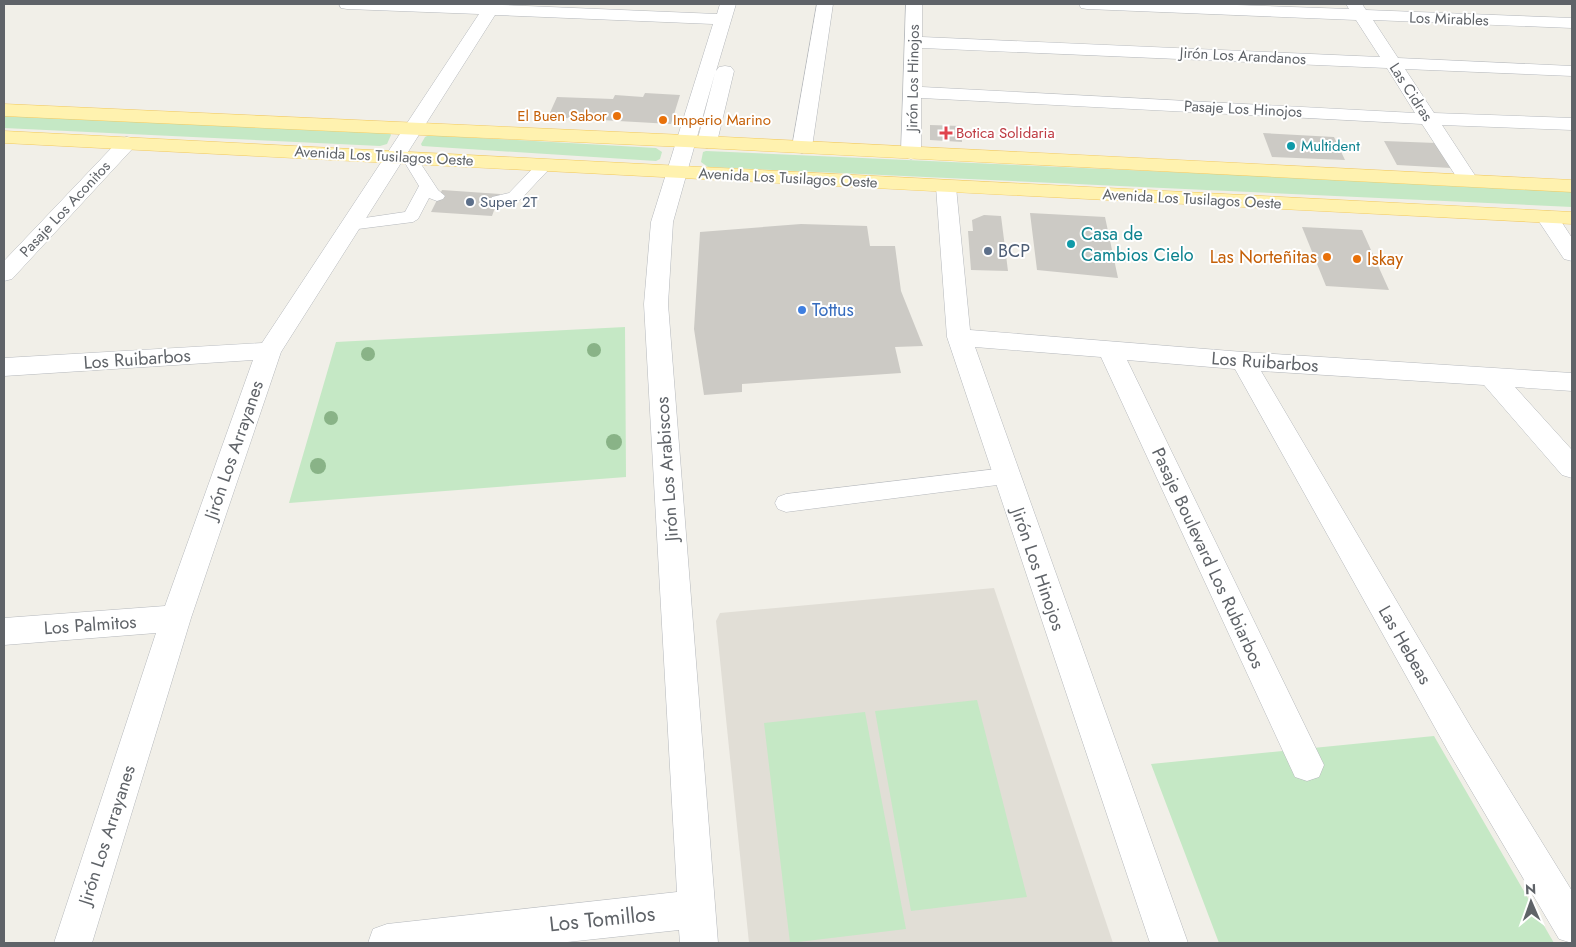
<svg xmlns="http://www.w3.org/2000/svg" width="1576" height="947" font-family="Jost,sans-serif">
	<rect width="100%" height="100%" fill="#f1efe8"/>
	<!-- education -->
	<path fill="#e1ded6" d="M994 588 1113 943H749L716 621 720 613Z"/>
	<!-- green -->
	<path fill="#c5e8c5" d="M4 116 379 132 390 133 391 135 387 144 380 146 4 128Z
		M429 135 656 148 662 152 660 159 656 161 422 146 421 144 425 137Z
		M706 151 1572 190V207L708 167 701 162 703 152Z
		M625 327 626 477 289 503 336 342Z
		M977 700 1027 897 911 911 875 711Z
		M865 712 906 929 790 943 764 723Z
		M1434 736 1554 943H1219L1151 764Z"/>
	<!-- building -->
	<path fill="#cccac5" d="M645 93 680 95 671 124 548 117 557 97 613 99 615 95 643 97Z
		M930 125 961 126 962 142 930 140Z
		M1263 133 1334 137 1345 160 1272 157Z
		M1384 141 1436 143 1451 168 1397 165Z
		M442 190 500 194 492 216 431 212Z
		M1030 213 1105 217 1118 278 1037 270Z
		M984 215 1001 216 1008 271 971 270 968 231H973L972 220Z
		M801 224 867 226 870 246H895L901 291 923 346 895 347 901 373 742 384V392L704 395 694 329 700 232Z
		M1302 227 1362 230 1389 290 1326 286Z"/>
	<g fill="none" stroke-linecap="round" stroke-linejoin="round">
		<!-- lane casing -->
		<g stroke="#b5b8bc" stroke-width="1">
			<path id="lane" d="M410 153 415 155 438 190 445 196 443 199 437 201 429 198 418 219 413 222 350 230 344 229 342 225 344 221 405 212 419 186 402 158 405 155Z
				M545 160 551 162 553 165 520 200 498 205 492 203 490 200 492 197 509 193 539 162Z
				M1005 468 1013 470 1016 476 1013 482 1005 484 786 512 778 509 775 503 778 497 786 494Z"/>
		</g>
		<!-- street casing -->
		<g stroke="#b5b8bc" stroke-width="1">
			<path id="street" d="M339 4H502V5L717 14 720 4H736L716 71 719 67 725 66 731 67 734 71 717 142 714 146 707 148 700 146 697 142 715 73 673 222 668 304 718 943H680L679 930 558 943H368L373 929 387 924 677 892 644 304 651 222 713 24 495 15 281 352 191 618 92 943H54L156 633 4 645V618L165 606 253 360 4 376V358L262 343 479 14 347 9 341 8Z
				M817 4H833L812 147 809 151 802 153 795 151 792 147Z
				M906 4H922V37L1380 57 1356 20 1087 9 1081 8 1079 4H1208L1349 9 1346 4H1362L1366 10 1572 18V28L1373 20 1398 58 1572 66V76L1405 69 1434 113 1572 118V130L1442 125 1478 180 1475 184 1468 186 1461 184 1422 124 921 98V153L918 157 911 159 904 157 901 153ZM922 48 1387 68 1415 113 922 87Z
				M127 137 134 139 137 143 134 147 12 279 4 281V261L120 139Z
				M946 181 953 183 956 187 970 330 1243 352 1572 373V391L1515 387 1572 450V478L1562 475 1484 385 1261 371 1472 729 1572 891V943L1559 939 1448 751 1235 369 1127 360 1324 765 1319 777 1307 781 1295 777 1101 357 975 347 1188 943H1150L947 337 936 187 939 183Z
				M1547 211 1555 212 1572 238V261L1564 259 1536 217 1539 212Z"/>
		</g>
		<!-- primary casing -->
		<g stroke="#f2c960" stroke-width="1">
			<path id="primary" d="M4 104 685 135 1572 180V192L685 147 4 116Z
				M4 131 1572 212V224L4 143Z"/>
		</g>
		<!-- lane -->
		<use href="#lane" fill="#fff" fill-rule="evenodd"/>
		<!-- street -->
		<use href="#street" fill="#fff" fill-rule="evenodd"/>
		<!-- primary -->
		<use href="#primary" fill="#fff2af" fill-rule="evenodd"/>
	</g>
	<!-- trees -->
	<g fill="#89b387">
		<circle cx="594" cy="350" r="7"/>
		<circle cx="368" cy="354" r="7"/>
		<circle cx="331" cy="418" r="7"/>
		<circle cx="614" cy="442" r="8"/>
		<circle cx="318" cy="466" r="8"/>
	</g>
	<!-- markers -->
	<g fill="#e8710a" stroke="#fff" stroke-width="2">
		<circle cx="617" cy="116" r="5"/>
		<circle cx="663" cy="120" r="5"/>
		<circle cx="1327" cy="257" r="5"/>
		<circle cx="1357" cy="259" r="5"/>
	</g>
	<path fill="#e0444e" stroke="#fff" stroke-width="2" d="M943.5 125.5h5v5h5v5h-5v5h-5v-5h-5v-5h5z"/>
	<g fill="#0f9aa8" stroke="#fff" stroke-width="2">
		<circle cx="1291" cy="146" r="5"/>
		<circle cx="1071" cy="244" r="5"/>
	</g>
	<g fill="#5c6f8a" stroke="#fff" stroke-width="2">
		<circle cx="470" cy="202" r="5"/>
		<circle cx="988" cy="251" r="5"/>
	</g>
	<circle fill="#3f7fe0" stroke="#fff" stroke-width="2" cx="802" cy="310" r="5"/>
	<g text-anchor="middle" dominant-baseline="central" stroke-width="4" stroke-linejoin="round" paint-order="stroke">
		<!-- far-street labels -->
		<g font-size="15" fill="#5f6368" stroke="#fff">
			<text transform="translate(1449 19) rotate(2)">Los Mirables</text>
			<text transform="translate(1243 56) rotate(3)">Jirón Los Arandanos</text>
			<text transform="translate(913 78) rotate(-89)">Jirón Los Hinojos</text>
			<text transform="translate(1411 92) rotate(57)">Las Cidras</text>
			<text transform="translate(1243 109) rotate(3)">Pasaje Los Hinojos</text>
			<text transform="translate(384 156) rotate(3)">Avenida Los Tusilagos Oeste</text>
			<text transform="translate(788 178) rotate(3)">Avenida Los Tusilagos Oeste</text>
			<text transform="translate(1192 199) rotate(3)">Avenida Los Tusilagos Oeste</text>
			<text transform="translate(65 209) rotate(-47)">Pasaje Los Aconitos</text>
		</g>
		<!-- far-food labels -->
		<g font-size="15" fill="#c56008" stroke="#fff" text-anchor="end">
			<text x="607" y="116">El Buen Sabor</text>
			<text x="673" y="120" text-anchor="start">Imperio Marino</text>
		</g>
		<!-- far-health labels -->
		<g font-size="15" fill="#be3a42" stroke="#fff" text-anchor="start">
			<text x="956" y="133">Botica Solidaria</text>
		</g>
		<!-- far-culture labels -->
		<g font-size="15" fill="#0d838f" stroke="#fff" text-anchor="start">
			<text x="1301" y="146">Multident</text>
		</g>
		<!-- far-service labels -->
		<g font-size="15" fill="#4e5e75" stroke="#fff" text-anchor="start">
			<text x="480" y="202">Super 2T</text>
		</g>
		<!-- culture labels -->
		<g font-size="18" fill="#0d838f" stroke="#fff" text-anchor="start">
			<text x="1081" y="234">Casa de<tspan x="1081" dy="21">Cambios Cielo</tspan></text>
		</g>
		<!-- service labels -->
		<g font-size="18" fill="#4e5e75" stroke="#fff" text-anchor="start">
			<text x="998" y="251">BCP</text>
		</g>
		<!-- food labels -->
		<g font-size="18" fill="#c56008" stroke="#fff" text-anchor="end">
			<text x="1317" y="257">Las Norteñitas</text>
			<text x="1367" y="259" text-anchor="start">Iskay</text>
		</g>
		<!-- shop labels -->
		<g font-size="18" fill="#366cbe" stroke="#fff" text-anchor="start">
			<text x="812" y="310">Tottus</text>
		</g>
		<!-- street labels -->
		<g font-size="18" fill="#5f6368" stroke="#fff">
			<text transform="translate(137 359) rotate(-4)">Los Ruibarbos</text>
			<text transform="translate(1265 362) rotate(4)">Los Ruibarbos</text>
			<text transform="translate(234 450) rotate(-71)">Jirón Los Arrayanes</text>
			<text transform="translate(667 469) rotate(-94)">Jirón Los Arabiscos</text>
			<text transform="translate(1208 558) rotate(65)">Pasaje Boulevard Los Rubiarbos</text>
			<text transform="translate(1038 569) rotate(71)">Jirón Los Hinojos</text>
			<text transform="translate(90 625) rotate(-4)">Los Palmitos</text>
			<text transform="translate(1405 645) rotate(60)">Las Hebeas</text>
			<text transform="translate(107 835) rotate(-72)">Jirón Los Arrayanes</text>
		</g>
		<!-- near-street labels -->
		<g font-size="21" fill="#5f6368" stroke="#fff">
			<text transform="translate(602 919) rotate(-6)">Los Tomillos</text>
		</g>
	</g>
	<!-- border -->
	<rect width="1576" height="947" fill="none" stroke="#5f6368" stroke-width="10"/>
	<!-- north arrow -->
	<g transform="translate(1531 902) rotate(358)" stroke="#ffffff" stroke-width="4" paint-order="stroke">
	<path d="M0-4L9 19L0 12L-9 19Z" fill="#5f6368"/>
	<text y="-8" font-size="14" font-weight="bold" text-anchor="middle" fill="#5f6368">N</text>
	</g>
</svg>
